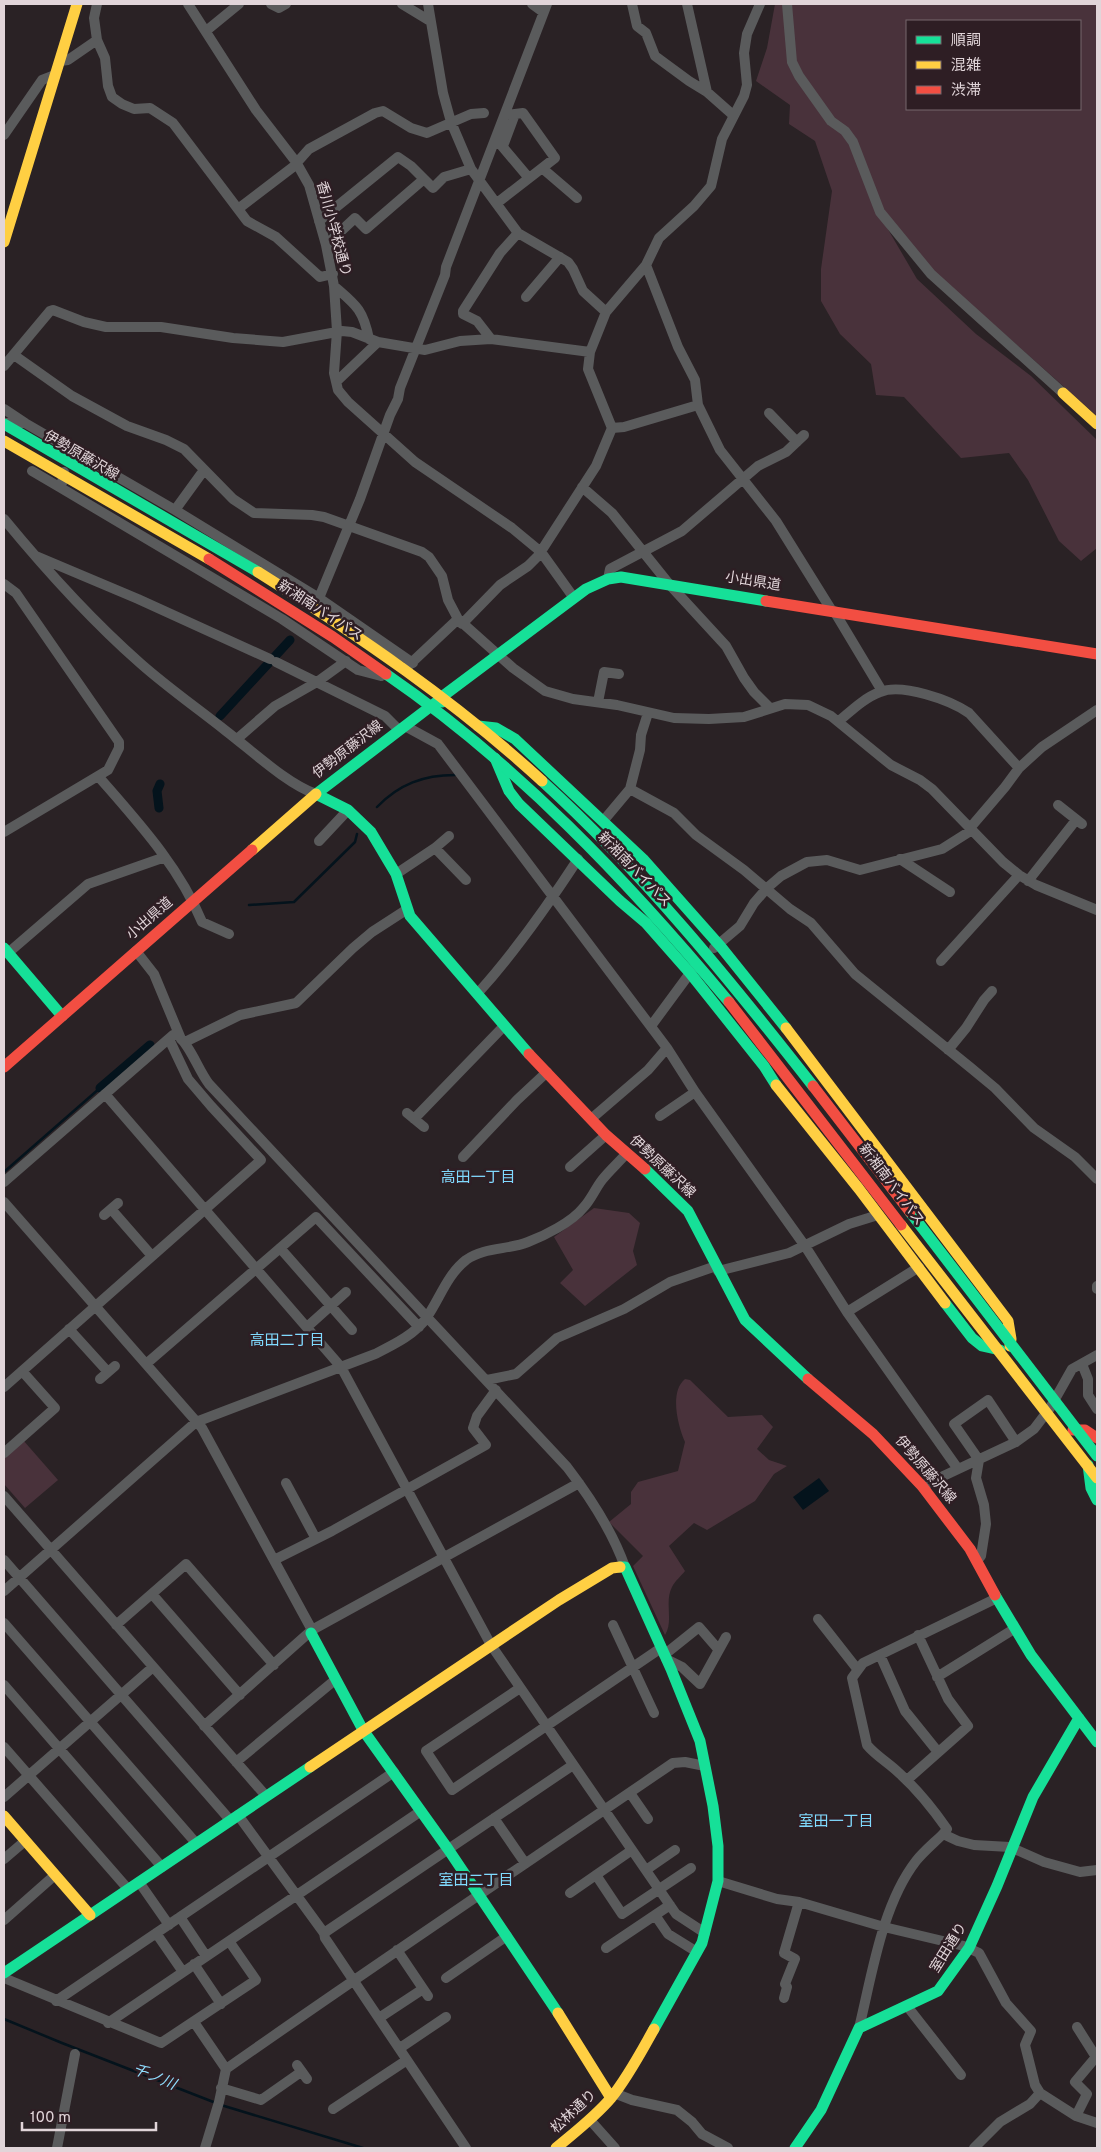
<svg xmlns="http://www.w3.org/2000/svg" width="1101" height="2152" font-family="Overpass,'Noto Sans JP',sans-serif">
	<rect width="100%" height="100%" fill="#2a2225"/>
	<!-- green -->
	<path fill="#49323b" fill-rule="evenodd" d="M775 4H1097V416L905 246 872 202 917 279 976 334 1031 376 1097 440V548L1081 561 1059 541 1028 480 1009 453 961 458 904 397 876 395 871 364 840 334 821 301V269L832 191 815 141 789 124 790 105 756 81 767 48ZM907 21H1080V109H907Z
		M594 1208 629 1213 640 1223 633 1251 637 1265 585 1306 560 1283 573 1270 554 1237Z
		M685 1379 690 1380 728 1417 762 1415 773 1427 757 1449 769 1460 787 1466 774 1474 755 1501 707 1530 694 1523 669 1546 685 1571C681 1576 675 1581 672 1587 664 1602 674 1621 665 1635L633 1566 643 1556 609 1522 631 1504V1492L638 1482 678 1471 685 1442C678 1426 669 1392 685 1379Z
		M23 1440 58 1480 25 1508 4 1484V1458Z"/>
	<!-- water -->
	<path fill="#04131c" d="M819 1478 829 1491 803 1510 793 1497Z"/>
	<g fill="none" stroke-linecap="round" stroke-linejoin="round">
		<!-- stream -->
		<path stroke="#04131c" stroke-width="2.5" d="M377 807C399 784 424 775 455 775
			M249 905 294 902 355 842 357 834
			M4 1172 100 1088
			M4 2019 62 2043 216 2103
			M221 2105 363 2148"/>
		<!-- canal -->
		<path stroke="#04131c" stroke-width="9" d="M220 716 290 640
			M159 808 157 791 160 784
			M100 1088 150 1045"/>
		<!-- street -->
		<path stroke="#5a5b5c" stroke-width="10" d="M97 4 94 18 97 40 105 58 108 86 112 97 122 104 134 109 150 108 173 123 247 221 276 237 320 277 333 274
			M188 4 256 110 296 162 309 185 326 245 334 286 337 331 334 373 338 390 348 402 415 462 512 528 541 552 574 598
			M271 4 279 8 286 4
			M402 4 430 21
			M428 4 443 93 451 122 471 169 518 233 568 262 573 269 583 291 606 312
			M532 4 543 12
			M632 4 637 26 646 33 655 56 689 81 707 92 733 115
			M687 4 707 92
			M787 4 792 62 799 76 831 121 845 131 853 142 880 212 931 274 1063 393
			M206 31 239 4
			M60 61 68 60 97 40
			M4 135 42 80 55 75
			M496 139 528 177
			M503 146 515 114
			M542 168 577 198
			M497 203 555 158 523 113 505 115
			M238 209 293 167 309 149 375 113 383 111 411 128 427 133 471 114 484 113
			M319 221 398 157 411 166 433 188 444 177 471 169
			M326 245 355 218 366 229 424 179
			M646 265 678 347 695 380 698 405 720 450 776 521 832 611
			M334 286C356 305 363 309 369 339
			M526 297 560 257
			M491 339 477 321 463 314V311L500 253 518 233
			M14 355 72 396 127 426 166 440 184 449 233 499 254 513 312 515 324 517 422 552 429 557 442 576 448 600 458 619 513 668 545 691 573 699 617 705 674 718 709 719 744 717 785 704 808 705 831 716 891 765 920 780 932 789 1003 862 1019 875 1036 885 1097 910
			M4 366 50 311 53 310 84 322 106 327H161L233 338 283 342 342 331 352 332 378 342 425 350 460 341 491 339 590 352
			M336 382 378 342
			M4 409 25 423
			M769 413 797 442
			M7 423H25L175 510 319 598 413 663
			M612 428 624 427 698 405
			M32 471 61 488
			M64 472 61 488 282 619 358 670 381 676 384 674
			M582 487 612 513 669 584 726 646 744 678 754 692 770 708
			M175 510 204 470
			M4 519C46 570 90 619 140 663 167 687 197 708 226 731 251 750 287 784 316 794
			M36 556 138 599 270 659
			M608 579 610 569 682 531 758 466 786 452 804 435
			M4 584 16 593 119 742V748L108 770 4 832
			M319 598 360 499 390 415 398 399 400 388 445 275 446 267 547 4
			M834 611 882 691
			M462 624 500 585 528 566 538 556 596 466 612 428 588 369 590 352 606 312 646 265 659 238 694 206 711 186 722 139 744 96 747 85 744 53 747 34 760 4
			M276 662 385 716 399 730
			M408 666 458 619
			M598 702 604 672 619 674
			M839 721C851 711 864 698 880 692 902 683 950 700 969 713L1019 768
			M405 726 438 744 667 1048 695 1092 805 1246 847 1312 958 1469
			M237 739 275 706 317 682 346 661
			M98 776C137 821 179 866 202 922L229 934
			M630 789 674 813 696 835 744 870 790 909 811 923 855 974 971 1068 995 1088 1034 1128 1075 1157 1097 1179
			M1058 805 1082 824
			M604 820 630 789 640 750 641 735 648 713
			M970 828 1005 787 1019 768 1042 747 1097 710
			M319 841 348 810
			M435 848 466 880
			M900 859 950 892
			M396 874 435 848 449 836
			M1028 881 1076 820
			M714 948 740 926 754 903 767 888 781 876 807 862 827 860 860 870 942 849 972 830
			M136 951 154 974 181 1039C191 1048 199 1071 209 1084L567 1467C590 1497 612 1530 625 1567
			M8 953 88 884 165 857
			M941 961 1019 875
			M478 993C515 952 548 905 578 859
			M651 1026 693 969
			M185 1042 240 1015 296 1003 353 948 372 932 406 910
			M948 1050 966 1028 984 1000 992 991
			M105 1094 341 1367 491 1645 676 1914 705 1933
			M407 1113 424 1127
			M660 1116 695 1092
			M414 1119 504 1026
			M591 1119 648 1070 667 1048
			M463 1157 517 1100 547 1072
			M570 1167 606 1135
			M4 1182 173 1035
			M4 1202 202 1428 312 1630 204 1726
			M111 1209 152 1256
			M104 1215 118 1203
			M280 1248 352 1330
			M718 1271 789 1253 849 1224 878 1215
			M1097 1286V1289
			M847 1312 919 1267
			M307 1327 346 1292
			M69 1329 108 1372
			M146 1364 316 1217 419 1327
			M1082 1364 1088 1379V1395L1097 1409
			M100 1379 115 1366
			M487 1380 516 1374 557 1338 624 1309 670 1282 716 1266
			M4 1387 261 1160 211 1106 188 1079 169 1039
			M4 1453 55 1408 22 1371
			M286 1483 316 1539
			M922 1486 1016 1442 1034 1429 1050 1408 1072 1369 1097 1355
			M4 1496 266 1796
			M4 1560 230 1820
			M274 1560 332 1531 486 1445 473 1428 477 1416 496 1390
			M977 1561 981 1556 986 1524 984 1505 976 1478 979 1460 954 1424 988 1400 1016 1442
			M4 1591 196 1422 375 1354C393 1345 416 1334 427 1317 440 1298 447 1275 466 1260 484 1247 508 1250 528 1242 544 1236 572 1222 583 1208 591 1200 595 1189 602 1180 609 1171 618 1163 626 1154
			M152 1594 240 1695
			M997 1598 863 1663 852 1678 867 1745C876 1756 889 1763 899 1773 918 1790 933 1809 947 1829L943 1834 958 1841 974 1845 1010 1847 1044 1862 1080 1872 1097 1870
			M818 1619 858 1670
			M4 1623 196 1843
			M116 1625 186 1564 274 1665
			M613 1625 654 1713
			M312 1630 579 1483
			M664 1655 699 1627 718 1649
			M880 1655 905 1711 938 1752
			M666 1659 682 1667 700 1684 726 1637
			M937 1677 1014 1629
			M4 1685 162 1867
			M520 1688 426 1751 452 1790 661 1648
			M4 1747 128 1889
			M236 1762 335 1680
			M907 1780 968 1726 948 1699 918 1635
			M630 1793 648 1819
			M4 1797 153 1667
			M238 1815 324 1933 325 1938 466 2148
			M494 1818 525 1863
			M4 1859 25 1841
			M646 1870 675 1850
			M596 1875 622 1914 691 1868
			M718 1881 777 1899 799 1902 884 1927 964 1946 979 1953 1006 2003 1031 2031 1025 2045 1035 2085 1040 2093 1076 2116 1097 2123
			M139 1882 169 1925
			M570 1893 632 1850
			M655 1915 668 1934 697 1952
			M180 1917 206 1956
			M4 1920 55 1875
			M156 1933 183 1972
			M324 1933 573 1765
			M606 1948 670 1905
			M397 1950 428 1996
			M194 1964 221 2004
			M4 1978 161 2043 256 1980 229 1941
			M446 1978 507 1936
			M784 1998 787 1987 785 1984 795 1959 784 1953 799 1902
			M56 2001 394 1772
			M907 2006 961 2075
			M379 2018 423 1989
			M194 2022 226 2069
			M108 2023 421 1811
			M859 2028C872 1975 882 1905 916 1861 924 1851 934 1843 943 1834
			M400 2048 446 2017
			M297 2065 307 2079
			M221 2088 261 2100 301 2072
			M614 2093 632 2100 677 2110 692 2122 702 2134 728 2148
			M333 2109 407 2060
			M1076 2116 1087 2094 1075 2082 1096 2057 1077 2027
			M590 2120 615 2148
			M57 2148 75 2054
			M205 2148 219 2102 226 2069C374 1965 524 1865 673 1763L685 1762 705 1766
			M974 2148 1000 2122 1030 2104 1040 2093"/>
		<!-- fast -->
		<path stroke="#16e098" stroke-width="11" d="M439 700 316 794 348 810 371 832 396 874 410 916 529 1054
			M442 702 439 699 586 589 608 579 621 577 766 601
			M478 726 496 728 515 739 643 859 721 947 786 1028
			M495 758 509 791 519 804 620 901 646 923 690 973 764 1066 776 1085
			M4 948 62 1016
			M645 1169 688 1211 745 1320 808 1379
			M945 1303 972 1338 982 1346 1000 1350
			M1088 1465 1091 1488 1097 1500
			M620 1567H625L671 1669 700 1741 713 1806 718 1846V1881L702 1943 654 2029
			M995 1595 1031 1655 1097 1742
			M311 1633 363 1730 448 1849 558 2013
			M4 1973 310 1767
			M795 2148 821 2110 859 2028 938 1991 969 1948 997 1886 1033 1797 1079 1718"/>
		<!-- slow -->
		<path stroke="#ffcf43" stroke-width="11" d="M4 242 77 4
			M1063 393 1097 424
			M252 850 316 794
			M786 1028 1008 1321 1011 1339 1010 1346
			M776 1085 859 1189 945 1303
			M310 1767 559 1600 612 1568 620 1567
			M4 1816 90 1915
			M558 2013 611 2098
			M556 2148C575 2132 595 2117 611 2098 628 2077 641 2052 654 2029"/>
		<!-- jam -->
		<path stroke="#f24e42" stroke-width="11" d="M766 601 1097 654
			M529 1054 606 1135 645 1169
			M4 1067 252 850
			M808 1379 873 1434 922 1486 970 1549 995 1595
			M1073 1430H1085L1097 1438"/>
		<!-- fast-bridge -->
		<path stroke="#16e098" stroke-width="11" d="M4 424 258 572
			M386 674C517 764 627 880 729 1002
			M542 781C643 873 729 979 813 1086
			M910 1212 1097 1456"/>
		<!-- slow-bridge -->
		<path stroke="#ffcf43" stroke-width="11" d="M4 441 209 559
			M258 572C358 635 455 701 542 781
			M901 1225 1097 1478"/>
		<!-- jam-bridge -->
		<path stroke="#f24e42" stroke-width="11" d="M209 559 333 637 386 674
			M729 1002 901 1225
			M813 1086 910 1212"/>
	</g>
	<g text-anchor="middle" dominant-baseline="central" stroke-width="5" stroke-linejoin="round" paint-order="stroke">
		<!-- street labels -->
		<g font-size="14" fill="#e1d5d9" stroke="#2e1e24">
			<text transform="translate(333 229) rotate(75)">香川小学校通り</text>
			<text transform="translate(81 456) rotate(30)">伊勢原藤沢線</text>
			<text transform="translate(753 582) rotate(9)">小出県道</text>
			<text transform="translate(320 611) rotate(33)">新湘南バイパス</text>
			<text transform="translate(348 750) rotate(-38)">伊勢原藤沢線</text>
			<text transform="translate(634 870) rotate(46)">新湘南バイパス</text>
			<text transform="translate(150 919) rotate(-41)">小出県道</text>
			<text transform="translate(662 1167) rotate(43)">伊勢原藤沢線</text>
			<text transform="translate(891 1185) rotate(53)">新湘南バイパス</text>
			<text transform="translate(925 1470) rotate(49)">伊勢原藤沢線</text>
			<text transform="translate(949 1948) rotate(-58)">室田通り</text>
			<text transform="translate(574 2112) rotate(-43)">松林通り</text>
		</g>
		<!-- neighbourhood labels -->
		<g font-size="15" fill="#80dafe" stroke="#2e1e24">
			<text x="478" y="1178">高田一丁目</text>
			<text x="287" y="1341">高田二丁目</text>
			<text x="836" y="1822">室田一丁目</text>
			<text x="476" y="1881">室田二丁目</text>
		</g>
		<!-- water labels -->
		<g font-size="15" font-style="italic" fill="#8eddfd" stroke="#2e1e24">
			<text transform="translate(154 2078) rotate(22)">千ノ川</text>
		</g>
	</g>
	<!-- border -->
	<rect width="1101" height="2152" fill="none" stroke="#e1d5d9" stroke-width="10"/>
	<!-- legend -->
	<rect x="906" y="20" width="175" height="90" fill="#2e1e24" stroke="#76676c"/>
	<rect x="916" y="36" width="25" height="8" fill="#16e098" stroke="#76676c"/>
	<text x="951" y="45" font-size="15" fill="#e1d5d9">順調</text>
	<rect x="916" y="61" width="25" height="8" fill="#ffcf43" stroke="#76676c"/>
	<text x="951" y="70" font-size="15" fill="#e1d5d9">混雑</text>
	<rect x="916" y="86" width="25" height="8" fill="#f24e42" stroke="#76676c"/>
	<text x="951" y="95" font-size="15" fill="#e1d5d9">渋滞</text>
	<!-- scale -->
	<path d="M22 2122v8h134v-8" fill="none" stroke="#e1d5d9" stroke-width="2.5"/>
	<text x="30" y="2122" font-size="15" fill="#e1d5d9" stroke="#2e1e24" stroke-width="4" paint-order="stroke">100 m</text>
</svg>
